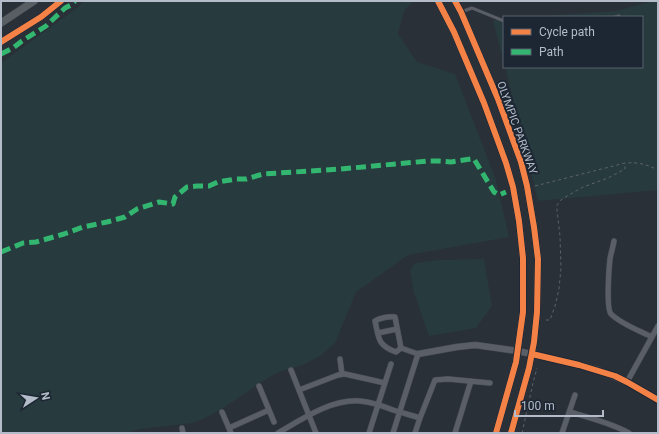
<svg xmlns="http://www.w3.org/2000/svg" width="659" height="434" font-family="Roboto,sans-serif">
	<rect width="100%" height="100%" fill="#2a3038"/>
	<!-- green -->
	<path fill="#273a3e" d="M84 1H413L404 11 398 34 417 62 455 74 496 180 509 237 408 255 356 292 335 343 320 356 303 365 281 371 271 376 220 410 203 419 193 423 140 429 125 433H1V63L77 8Z
		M653 1H658V190L538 201 505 67H642V17H532L616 11Z
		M504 19V64L493 20Z
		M484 259 492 306 476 328 429 336 414 293 410 270 415 263 439 260Z"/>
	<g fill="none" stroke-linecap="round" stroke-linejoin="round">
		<!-- service casing -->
		<g stroke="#484c53" stroke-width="3.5">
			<path id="service" d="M461 12 472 8 504 21
				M615 17 619 16"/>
		</g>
		<!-- minor casing -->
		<g stroke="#484c53" stroke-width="6">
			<path id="minor" d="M614 241C613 247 611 253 610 259 609 268 606 309 611 314 621 324 640 331 652 337
				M378 333 397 329
				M340 359 342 374
				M291 370 316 433
				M627 382 658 326
				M259 386 274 422
				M299 390 338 375 345 374 385 383
				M222 412 231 433
				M570 412C590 418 611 423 629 433
				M182 428 183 433
				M229 428 269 410
				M278 433C302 419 331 399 360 401 371 402 383 406 393 410 402 413 411 415 420 418
				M369 433 391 364
				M393 433 418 354 401 348 395 317C389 316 380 318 375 321 379 338 377 345 396 352L401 348
				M415 433 420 418 435 380 448 379 490 383
				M455 433 471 381
				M562 433 575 395"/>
		</g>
		<!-- tertiary casing -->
		<g stroke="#484c53" stroke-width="7">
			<path id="tertiary" d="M418 354 457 347 475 345 518 351 579 365 598 370 627 382 658 400"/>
		</g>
		<!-- secondary casing -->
		<g stroke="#484c53" stroke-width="8">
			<path id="secondary" d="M438 1 454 32 484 103 506 163 513 187 519 221 523 258V312L516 362 496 433
				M455 1 461 12 498 99 521 162 527 186 534 227 538 259 537 312 534 342 529 368 511 433
				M1 23 34 1
				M1 42 41 17 61 1"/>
		</g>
		<!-- path -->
		<path stroke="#5d636a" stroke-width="1" stroke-dasharray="3 3" stroke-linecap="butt" d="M535 186 625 163C639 162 645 164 658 170
			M546 320H550L555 306 559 289 561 268 560 236 557 210V205L562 199 583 187 608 178 625 169V163
			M522 433 533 383 537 368"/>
		<!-- service -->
		<use href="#service" stroke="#5a5e66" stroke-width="2.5"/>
		<!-- minor -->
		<use href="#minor" stroke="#5a5e66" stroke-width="5"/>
		<!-- tertiary -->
		<use href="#tertiary" stroke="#5a5e66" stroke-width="6"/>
		<!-- secondary -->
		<use href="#secondary" stroke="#595d64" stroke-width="7"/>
		<!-- quiet -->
		<path stroke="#33b770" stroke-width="5" stroke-dasharray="10 5" stroke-linecap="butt" d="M1 54 13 48 22 41 46 26 65 8 71 5 75 1
			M1 252 23 243 36 242 64 234 83 227 107 222 125 217 137 209 159 202 173 204 175 197 187 187 197 186H209L218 182 236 179H246L263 174 341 169 428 161H439L451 162 471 159H474L494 192 499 195 506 192"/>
		<!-- cycleway casing -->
		<g stroke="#1d2633" stroke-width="8">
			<path id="cycleway" d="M438 1 454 32 484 103 506 163 513 187 519 221 523 258V312L516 362 496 433
				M455 1 461 12 498 99 521 162 527 186 534 227 538 259 537 312 534 342 529 368 511 433
				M1 42 41 17 61 1
				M532 354 579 365 615 376 627 382 658 400"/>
		</g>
		<!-- cycleway -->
		<use href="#cycleway" stroke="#f48246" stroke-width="6"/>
	</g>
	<g text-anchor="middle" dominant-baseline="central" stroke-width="4" stroke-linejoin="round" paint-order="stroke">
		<!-- street labels -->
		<g font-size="11" fill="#b4bcc9" stroke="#1d2633">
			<text transform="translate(517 128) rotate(70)">OLYMPIC PARKWAY</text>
		</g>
	</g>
	<!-- border -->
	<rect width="659" height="434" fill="none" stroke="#b4bcc9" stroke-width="4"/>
	<!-- legend -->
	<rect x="503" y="16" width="140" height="52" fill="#1d2633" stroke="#59626f"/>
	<rect x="511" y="29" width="20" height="6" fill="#f48246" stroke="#59626f"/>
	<text x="539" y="36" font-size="12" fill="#b4bcc9">Cycle path</text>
	<rect x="511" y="49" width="20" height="6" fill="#33b770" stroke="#59626f"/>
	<text x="539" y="56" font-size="12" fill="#b4bcc9">Path</text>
	<!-- north arrow -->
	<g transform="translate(36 398) rotate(78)" stroke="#1d2633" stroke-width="3" paint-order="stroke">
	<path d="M0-3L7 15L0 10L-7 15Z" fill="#b4bcc9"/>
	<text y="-6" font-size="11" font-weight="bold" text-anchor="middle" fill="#b4bcc9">N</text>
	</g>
	<!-- scale -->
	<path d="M515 410v6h88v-6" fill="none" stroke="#b4bcc9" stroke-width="2"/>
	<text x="521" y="410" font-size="12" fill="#b4bcc9" stroke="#1d2633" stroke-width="3" paint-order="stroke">100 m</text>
</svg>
